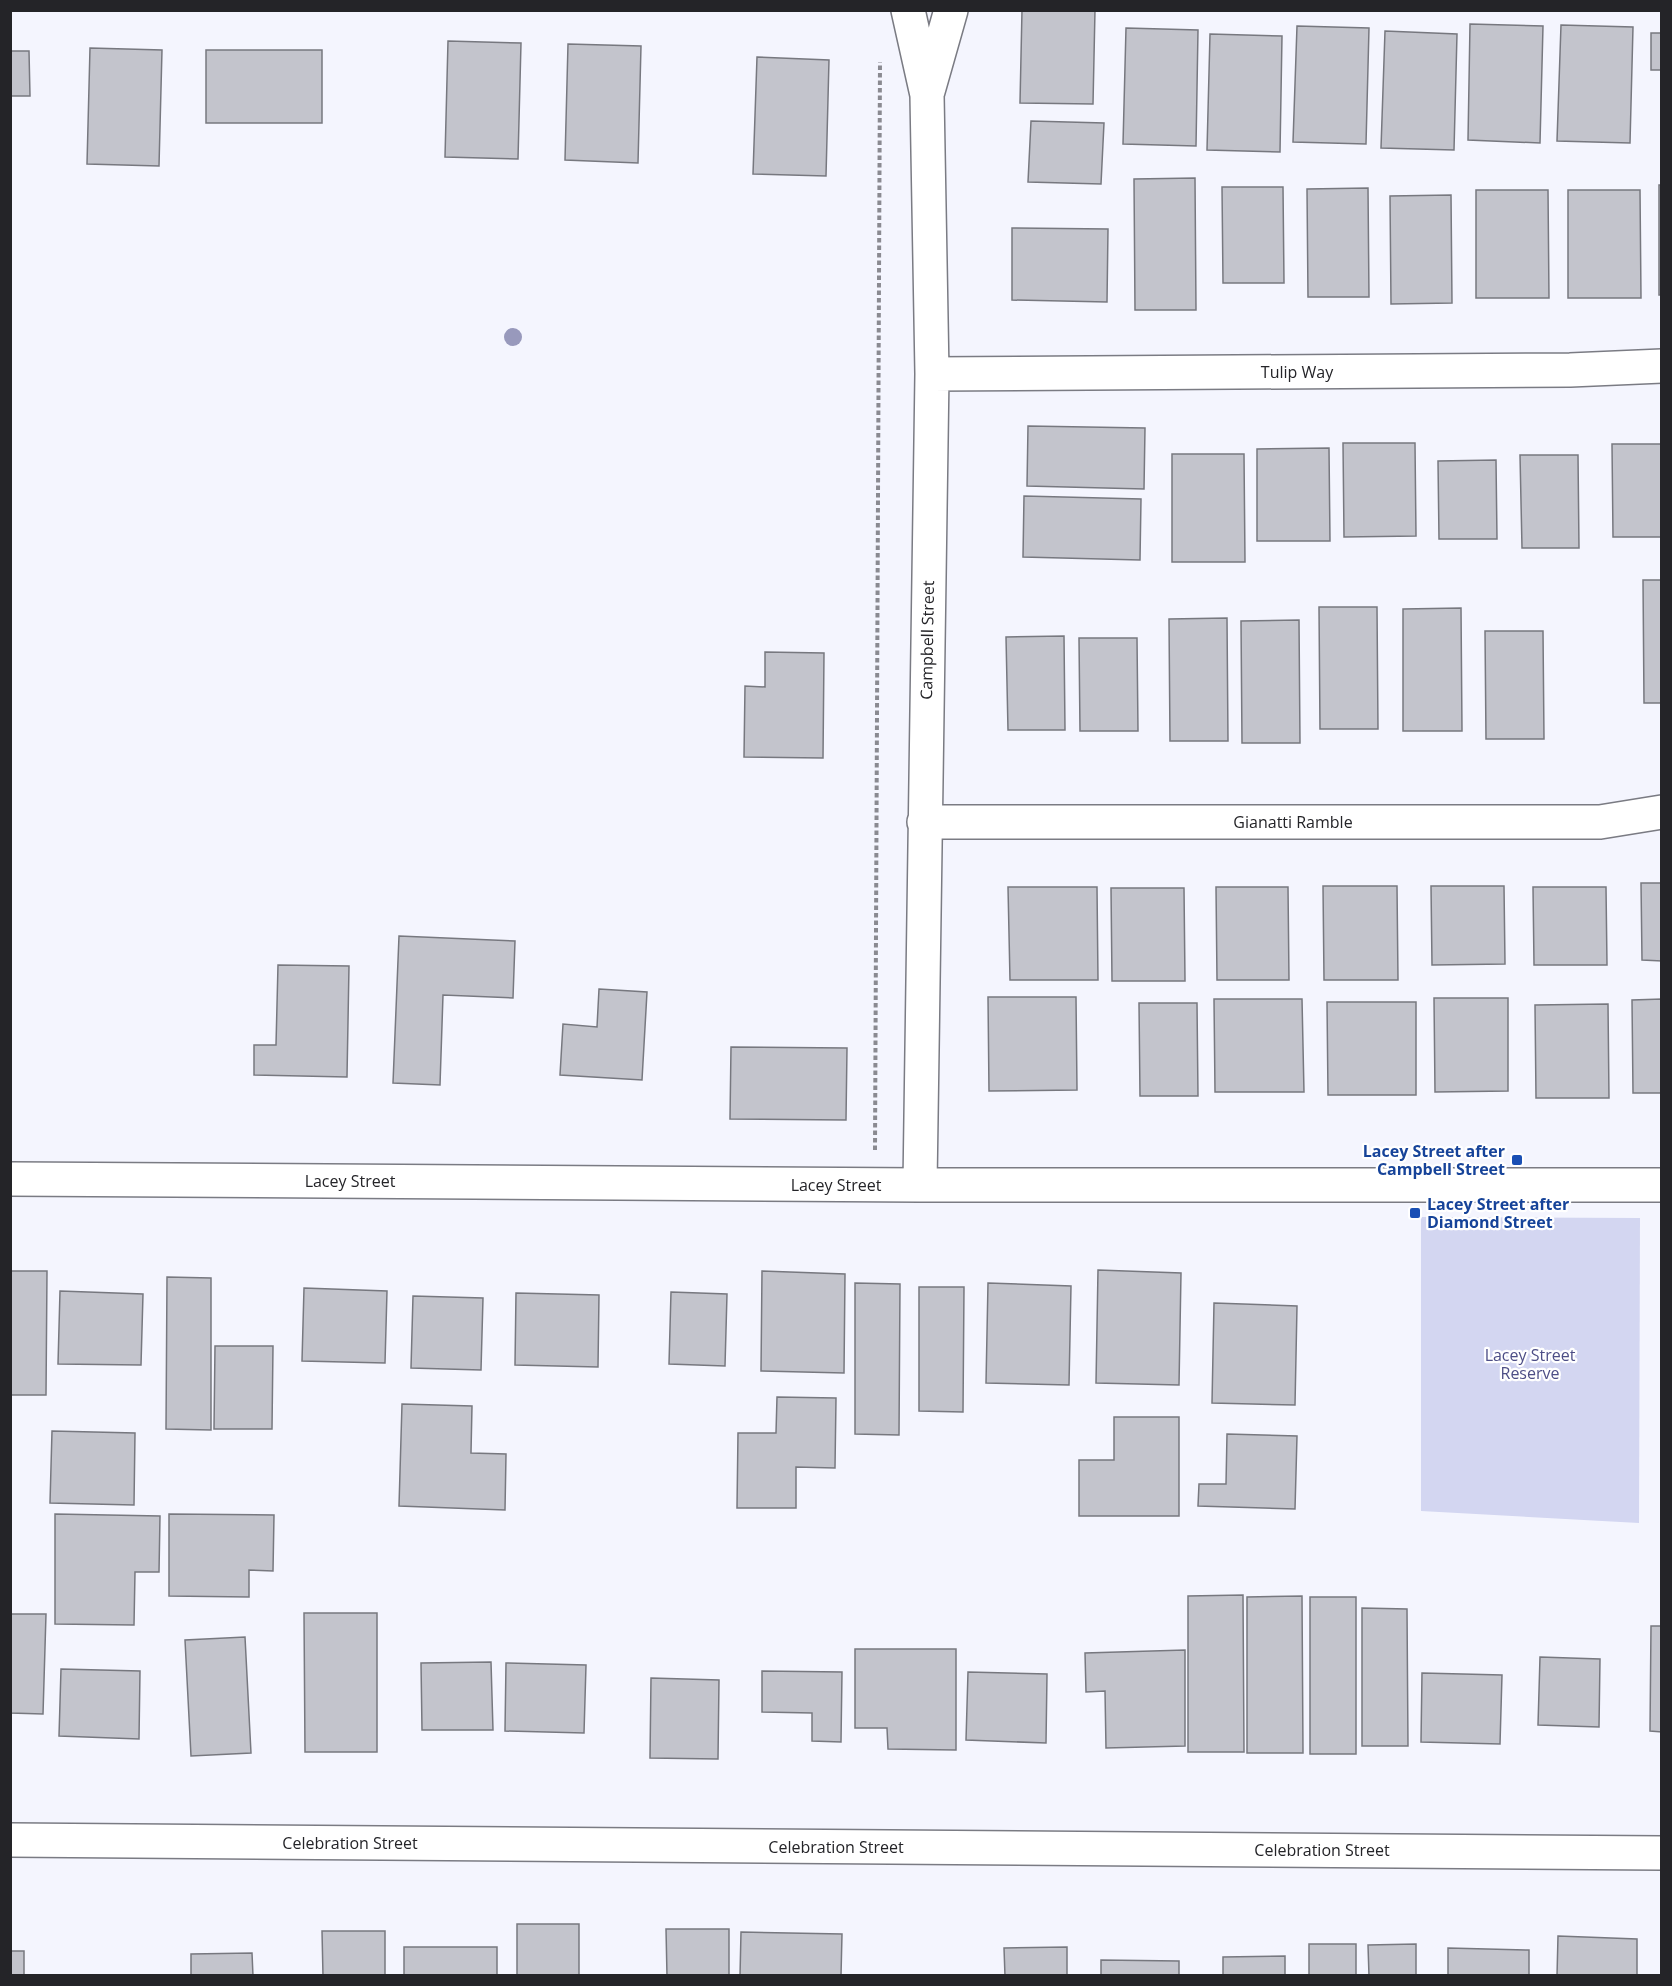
<svg xmlns="http://www.w3.org/2000/svg" width="1672" height="1986" font-family="'Open Sans',sans-serif">
	<rect width="100%" height="100%" fill="#f4f5fe"/>
	<!-- green -->
	<path fill="#d3d6f1" d="M1421 1217 1640 1218 1639 1523 1421 1511Z"/>
	<!-- building -->
	<path fill="#c3c4cc" stroke="#77787f" stroke-width="1.5" d="M1022 10H1095L1093 104 1020 103Z
		M1470 24 1543 26 1540 143 1468 140Z
		M1561 25 1633 27 1630 143 1557 141Z
		M1297 26 1369 28 1366 144 1293 142Z
		M1126 28 1198 30 1196 146 1123 144Z
		M1385 31 1457 34 1454 150 1381 148Z
		M1651 33H1662V70H1651Z
		M1210 34 1282 36 1280 152 1207 150Z
		M448 41 521 43 518 159 445 157Z
		M568 44 641 46 638 163 565 160Z
		M90 48 162 50 159 166 87 164Z
		M206 50H322V123H206Z
		M10 51H29L30 96H10Z
		M757 57 829 60 826 176 753 174Z
		M1031 121 1104 123 1101 184 1028 182Z
		M1195 178 1196 310H1135L1134 179Z
		M1659 185H1662V295H1659Z
		M1222 187H1283L1284 283H1223Z
		M1368 188 1369 297H1308L1307 189Z
		M1476 190H1548L1549 298H1476Z
		M1568 190H1640L1641 298H1568Z
		M1451 195 1452 303 1391 304 1390 196Z
		M1012 228 1108 229 1107 302 1012 300Z
		M1028 426 1145 428 1144 489 1027 486Z
		M1343 443H1415L1416 536 1344 537Z
		M1612 444H1662V537H1613Z
		M1329 448 1330 541H1257V449Z
		M1172 454H1244L1245 562H1172Z
		M1520 455H1578L1579 548H1522Z
		M1496 460 1497 539H1439L1438 461Z
		M1024 496 1141 499 1140 560 1023 557Z
		M1643 580H1662V703H1644Z
		M1319 607H1377L1378 729H1320Z
		M1461 608 1462 731H1403V609Z
		M1227 618 1228 741H1170L1169 619Z
		M1299 620 1300 743H1242L1241 621Z
		M1485 631H1543L1544 739H1486Z
		M1064 636 1065 730H1008L1006 637Z
		M1079 638H1137L1138 731H1080Z
		M765 652 824 653 823 758 744 757 745 686 765 687Z
		M1641 883H1662V961L1642 960Z
		M1323 886H1397L1398 980H1324Z
		M1431 886H1504L1505 964 1432 965Z
		M1008 887H1097L1098 980H1010Z
		M1216 887H1288L1289 980H1217Z
		M1533 887H1606L1607 965H1534Z
		M1111 888H1184L1185 981H1112Z
		M399 936 515 941 513 998 443 995 440 1085 393 1083Z
		M278 965 349 966 347 1077 254 1075V1045H276Z
		M599 989 647 992 642 1080 560 1075 563 1024 597 1027Z
		M988 997H1076L1077 1090 989 1091Z
		M1434 998H1508V1091L1435 1092Z
		M1214 999H1302L1304 1092H1215Z
		M1662 999V1093H1633L1632 1000Z
		M1327 1002H1416V1095H1328Z
		M1139 1003H1197L1198 1096H1140Z
		M1608 1004 1609 1098H1536L1535 1005Z
		M731 1047 847 1048 846 1120 730 1119Z
		M1098 1270 1181 1273 1179 1385 1096 1383Z
		M10 1271H47L46 1395H10Z
		M762 1271 845 1274 844 1373 761 1371Z
		M167 1277 211 1278V1430L166 1429Z
		M855 1283 900 1284 899 1435 855 1434Z
		M988 1283 1071 1286 1069 1385 986 1383Z
		M919 1287H964L963 1412 919 1411Z
		M304 1288 387 1291 385 1363 302 1361Z
		M60 1291 143 1294 141 1365 58 1364Z
		M671 1292 727 1294 725 1366 669 1364Z
		M516 1293 599 1295 598 1367 515 1365Z
		M413 1296 483 1298 481 1370 411 1368Z
		M1214 1303 1297 1306 1295 1405 1212 1403Z
		M215 1346H273L272 1429H214Z
		M777 1397 836 1398 835 1468 796 1467V1508H737L738 1433H776Z
		M402 1404 472 1406 471 1453 506 1454 505 1510 399 1506Z
		M1114 1417H1179V1516H1079V1460H1114Z
		M52 1431 135 1433 134 1505 50 1503Z
		M1227 1434 1297 1436 1295 1509 1198 1506 1199 1484H1226Z
		M55 1514 160 1516 159 1572H135L134 1625 55 1624Z
		M169 1514 274 1515 273 1571 249 1570V1597L169 1596Z
		M1243 1595 1244 1752H1188V1596Z
		M1302 1596 1303 1753H1247V1597Z
		M1310 1597H1356V1754H1310Z
		M1362 1608 1407 1609 1408 1746H1362Z
		M304 1613H377V1752H305Z
		M10 1614H46L43 1714 10 1713Z
		M1651 1626H1662V1732L1650 1731Z
		M245 1637 251 1753 191 1756 185 1640Z
		M855 1649H956V1750L888 1749 887 1728H855Z
		M1185 1650V1746L1106 1748 1105 1691 1086 1692 1085 1653Z
		M1540 1657 1600 1659 1599 1727 1538 1725Z
		M491 1662 493 1730H422L421 1663Z
		M506 1663 586 1665 584 1733 505 1731Z
		M61 1669 140 1671 139 1739 59 1736Z
		M762 1671 842 1672 841 1742 812 1741V1713L762 1712Z
		M968 1672 1047 1674 1046 1743 966 1740Z
		M1422 1673 1502 1675 1500 1744 1421 1742Z
		M651 1678 719 1680 718 1759 650 1758Z
		M517 1924H579V1976H517Z
		M666 1929H729V1976H667Z
		M322 1931H385V1976H323Z
		M741 1932 842 1934 841 1976H740Z
		M1558 1936 1637 1939V1976H1557Z
		M1309 1944H1356V1976H1309Z
		M1416 1944V1976H1369L1368 1945Z
		M404 1947H497V1976H404Z
		M1067 1947V1976H1005L1004 1948Z
		M1448 1948 1529 1950V1976H1448Z
		M10 1951H24V1976H10Z
		M252 1953 253 1976H191V1954Z
		M1285 1956V1976H1223V1957Z
		M1101 1960 1179 1961V1976H1101Z"/>
	<g fill="none" stroke-linecap="round" stroke-linejoin="round">
		<!-- minor casing -->
		<g stroke="#7a7b83" stroke-width="36">
			<path id="minor" d="M908 10 927 95 932 374 920 1185
				M928 91 951 10
				M932 374 1570 370 1662 366
				M924 822H1600L1662 812
				M10 1179 920 1185H1662
				M10 1840 1662 1853"/>
		</g>
		<!-- path -->
		<path stroke="#8a8a91" stroke-width="4" stroke-dasharray="4.5 3" stroke-linecap="butt" d="M875 1150 880 62"/>
		<!-- minor -->
		<use href="#minor" stroke="#fff" stroke-width="33"/>
	</g>
	<!-- trees -->
	<circle fill="#9899bc" cx="513" cy="337" r="9"/>
	<!-- markers -->
	<g fill="#1a4fb4" stroke="#fff" stroke-width="2">
		<rect x="1511" y="1154" width="12" height="12" rx="3"/>
		<rect x="1409" y="1207" width="12" height="12" rx="3"/>
	</g>
	<g text-anchor="middle" dominant-baseline="central" stroke-width="4.5" stroke-linejoin="round" paint-order="stroke">
		<!-- street labels -->
		<g font-size="16" fill="#242428" stroke="#fff">
			<text x="1297" y="372">Tulip Way</text>
			<text transform="translate(927 640) rotate(-89)">Campbell Street</text>
			<text x="1293" y="822">Gianatti Ramble</text>
			<text x="350" y="1181">Lacey Street</text>
			<text x="836" y="1185">Lacey Street</text>
			<text x="350" y="1843">Celebration Street</text>
			<text x="836" y="1847">Celebration Street</text>
			<text x="1322" y="1850">Celebration Street</text>
		</g>
		<!-- transit labels -->
		<g font-size="16" font-weight="bold" fill="#164399" stroke="#fff" text-anchor="end">
			<text x="1505" y="1151">Lacey Street after<tspan x="1505" dy="18">Campbell Street</tspan></text>
			<text x="1427" y="1204" text-anchor="start">Lacey Street after<tspan x="1427" dy="18">Diamond Street</tspan></text>
		</g>
		<!-- park labels -->
		<g font-size="16" fill="#4d4e86" stroke="#fff">
			<text x="1530" y="1355">Lacey Street<tspan x="1530" dy="18">Reserve</tspan></text>
		</g>
	</g>
	<!-- border -->
	<rect width="1672" height="1986" fill="none" stroke="#242428" stroke-width="24"/>
</svg>
